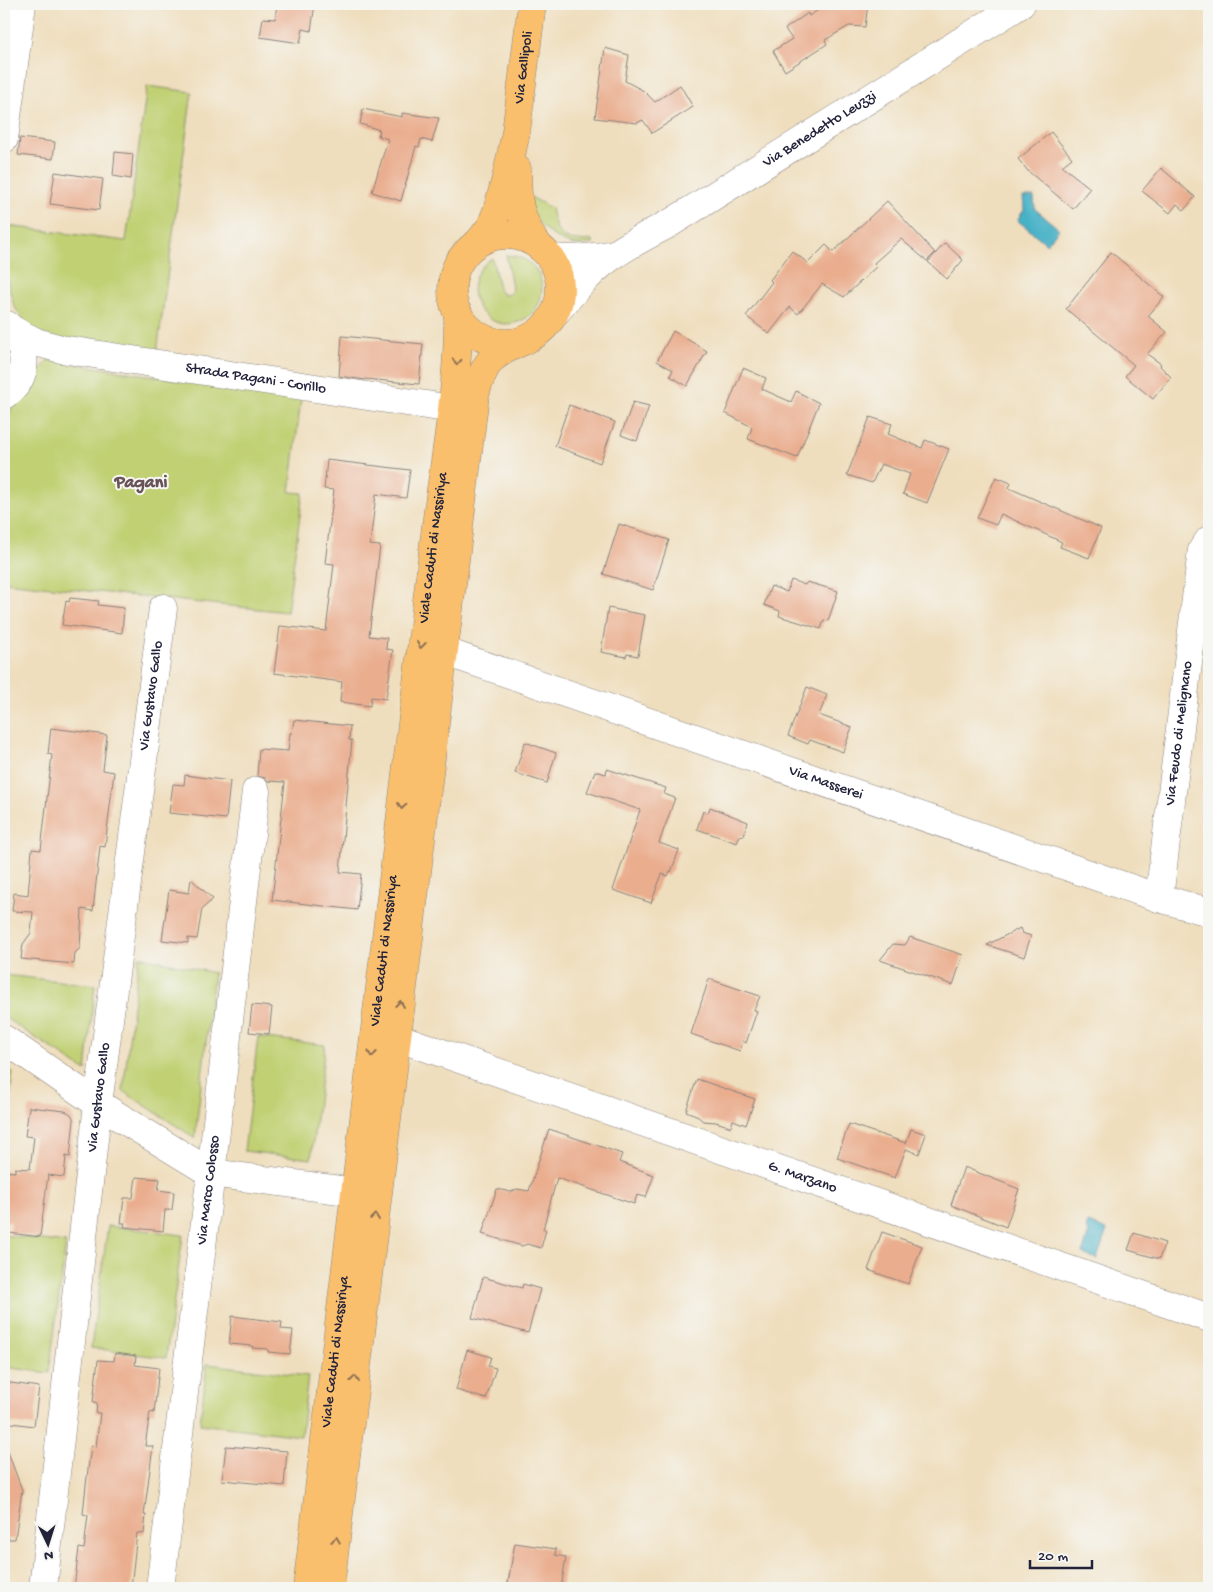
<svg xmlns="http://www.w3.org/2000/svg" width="1213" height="1592" font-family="'Gochi Hand',sans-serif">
	<rect width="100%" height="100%" fill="#f6f6f2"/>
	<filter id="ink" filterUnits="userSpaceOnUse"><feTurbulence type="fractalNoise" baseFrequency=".02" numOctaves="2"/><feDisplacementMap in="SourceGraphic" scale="10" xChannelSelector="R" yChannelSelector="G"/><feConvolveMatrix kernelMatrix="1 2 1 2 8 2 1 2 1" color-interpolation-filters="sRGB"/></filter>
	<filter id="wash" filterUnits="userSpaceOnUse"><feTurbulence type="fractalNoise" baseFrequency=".0096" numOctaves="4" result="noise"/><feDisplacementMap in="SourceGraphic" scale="20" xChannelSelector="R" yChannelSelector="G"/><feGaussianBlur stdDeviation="1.12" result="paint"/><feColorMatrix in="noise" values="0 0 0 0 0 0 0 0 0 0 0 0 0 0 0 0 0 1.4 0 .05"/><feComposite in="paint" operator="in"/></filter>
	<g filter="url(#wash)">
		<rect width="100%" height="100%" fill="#efdebd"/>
		<!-- green -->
		<path fill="#c0d072" stroke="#717956" d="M147 86 192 92 157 353 49 339 24 321 14 306 4 268 8 226 126 241Z
			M529 196 551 208C556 236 563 244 592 240L593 244C587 244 582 245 576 245 562 244 540 228 534 216 531 210 530 202 529 196Z
			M506 255C517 256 526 258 534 267 541 276 544 288 540 300 538 307 533 314 526 318 488 342 449 287 492 258L500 292 505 295 511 293 512 287Z
			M48 360 301 398 290 492 303 493 287 612 4 582V460L6 422 11 410Z
			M139 956 214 973 195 1138 123 1091Z
			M4 975 95 985 86 1071 4 1017Z
			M258 1037 325 1045 311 1159 244 1151Z
			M4 1067 13 1072 4 1141Z
			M108 1226 183 1235 166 1358 91 1348Z
			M4 1235 66 1243 49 1373 4 1367Z
			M207 1364 308 1376 301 1436 200 1424Z"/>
		<!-- water -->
		<path fill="#47b1c6" stroke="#346a80" d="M1023 197H1034L1035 209 1059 229 1047 244 1017 220 1024 210Z
			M1088 1223 1107 1230 1097 1259 1082 1254 1089 1232 1086 1230Z"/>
		<g id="blocks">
			<!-- building -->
			<path fill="#eaae8f" d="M277 4H315L311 31 303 29 300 43 260 37 263 18 275 19Z
				M828 4H868L865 27 849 26 825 40 827 44 785 71 773 51 792 39 785 29 808 13 809 16Z
				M605 48 629 55 625 81 644 91 655 102 680 85 693 107 652 133 643 120 637 123 595 118Z
				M363 109 402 117V113L439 118 432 142 421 139 419 147 416 146 401 201 372 192 388 139 378 136 380 130 360 124Z
				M1051 132 1072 158 1062 166 1090 188 1073 209 1028 171 1018 159Z
				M20 138 55 142 53 159 18 155Z
				M115 152 133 154 131 179 113 176Z
				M1161 168 1195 197 1184 210 1177 204 1170 213 1142 191Z
				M55 172 103 179 99 210 50 204Z
				M887 201 935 253 927 261 901 239 874 263 877 266 844 297 822 284 798 314 790 307 769 334 746 316 772 282 770 280 792 251 808 263 826 245 833 252Z
				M945 243 963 260 947 279 928 262Z
				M1111 252 1164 297 1148 316 1167 332 1147 354 1161 364 1160 366 1171 377 1153 399 1125 376 1134 365 1066 309Z
				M673 331 707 351 687 386 670 376 673 370 657 361Z
				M342 336 423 344 419 384 365 379V380L339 376Z
				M743 368 766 378 762 389 791 402 796 391 819 403 797 458 748 439 752 427 725 413Z
				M633 402 649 406 637 441 621 435Z
				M569 405 615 422 600 463 555 446Z
				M870 417 892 424 888 434 922 448 925 440 949 449 927 503 903 494 910 474 881 464 872 483 847 475Z
				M327 460 410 470 406 498 376 494 370 545 380 546 369 636 387 638 386 649 393 650 386 699 371 697 370 706 340 702 342 682 274 673 280 626 326 631 334 564 325 563 334 490 324 489Z
				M996 477 1011 483 1009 488 1101 528 1089 558 1060 547 1062 542 1001 514 996 525 977 518Z
				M619 524 669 540 653 590 603 574Z
				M791 580 805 585 807 582 838 591 828 621 824 620 821 629 779 616 780 611 764 605 771 586 787 592Z
				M70 598 99 601 98 605 124 608 122 633 62 625 66 601 69 602Z
				M608 608 645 615 638 656 627 654 626 657 601 652Z
				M807 687 827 695 819 715 852 727 843 752 810 740 808 744 788 736Z
				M294 720 350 726 349 740H352L340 872 361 874 357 910 272 900 285 782 267 781 265 778 257 776 259 749 288 751 290 733H292Z
				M51 728 107 735 103 770 114 772 105 847 100 846 93 911 82 909 80 948 75 953 74 964 21 959 23 944 31 933 33 912 12 911 14 893 28 895 32 849 41 850 52 755 48 754Z
				M525 742 556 753 547 783 515 773Z
				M607 769 666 788 664 794 675 798 659 843 679 850 671 872 670 871 668 876 662 874 651 903 613 890 640 810 587 792 595 771 606 774Z
				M185 775 230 781 226 819 169 813 173 784 184 785Z
				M710 807 748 822 744 836 740 835 737 843 697 829 703 811 708 813Z
				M191 879 213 899 202 909 197 939 188 938V943L162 940 169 890 189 893Z
				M1020 928 1022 933 1031 936 1024 957 987 945Z
				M910 937 963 955 953 985 880 960 893 944 905 945Z
				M709 979 760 996 754 1010 757 1011 746 1043 743 1041 740 1051 691 1034Z
				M252 1005 272 1007 269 1034 249 1032Z
				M697 1079 755 1099 746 1125 733 1120 731 1127 716 1122 703 1121 696 1115 686 1111Z
				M29 1107 65 1111 71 1114 74 1120 70 1157 66 1156 64 1177 48 1175 40 1237 9 1233 11 1222 4 1221V1171L15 1172V1168L30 1169 34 1137 25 1136Z
				M849 1124 906 1143 911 1129 926 1134 919 1154 906 1149 895 1178 837 1158Z
				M549 1129 622 1154 619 1162 654 1175 646 1197 637 1195 634 1204 557 1178 543 1229 546 1230 541 1248 527 1244 522 1246 482 1234 497 1189 511 1192 517 1189 529 1191Z
				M964 1167 1019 1189 1006 1227 951 1205Z
				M136 1177 160 1179 158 1190 174 1192 172 1210H165L163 1231 124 1227 125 1223H121L124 1198H133Z
				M882 1232 922 1246 908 1284 868 1270Z
				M1134 1233 1165 1243 1159 1259 1128 1250Z
				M483 1277 522 1288 523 1284 540 1289 528 1333 472 1318Z
				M232 1316 282 1322 281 1329 293 1330 290 1354 268 1352V1349L252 1348 253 1346 229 1344Z
				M467 1350 491 1357 488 1366 496 1368 486 1399 456 1390Z
				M115 1353 136 1356 135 1365 159 1368 154 1413 150 1412 145 1446H153L144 1515H146L144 1534 137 1533 131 1588H74L79 1548 84 1549 88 1515 83 1514 86 1485 91 1446 96 1447 100 1413H96L97 1403 93 1402 98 1360 114 1361Z
				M4 1382 39 1387 34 1426 4 1422Z
				M4 1444H5L22 1490 15 1539H4Z
				M226 1446 287 1451 284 1486 222 1480Z
				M515 1543 556 1549 555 1555 566 1557 561 1588H507Z"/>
		</g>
	</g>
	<g filter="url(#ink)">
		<use href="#blocks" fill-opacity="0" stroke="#88807c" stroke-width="1"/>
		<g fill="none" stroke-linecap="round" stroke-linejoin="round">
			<!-- minor casing -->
			<g stroke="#88807c" stroke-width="29">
				<g id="minor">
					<path d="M4 139 22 4"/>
					<path d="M551 258C573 260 593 258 614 254"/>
					<path id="s1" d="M555 313C574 291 593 268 617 253 635 241 654 232 672 222L1021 4"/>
					<path id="s2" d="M13 330 36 342 61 349 452 409"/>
					<path d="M4 395C31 380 28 343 7 325"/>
					<path id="s3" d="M443 651 1118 884 1159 898 1209 912"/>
					<path id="s4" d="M1159 898 1202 550 1209 540"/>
					<path id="s5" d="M396 1037 1209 1318"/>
					<path d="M4 1039 98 1104 211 1173 355 1192"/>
					<path id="s6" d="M43 1588 98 1104 163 608"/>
					<path id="s7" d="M160 1588 211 1173 256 791"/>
				</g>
			</g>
			<!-- major casing -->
			<g stroke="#88807c" stroke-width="29">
				<g id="major">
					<path d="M517 169C517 203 519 215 536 244"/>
					<circle cx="506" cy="289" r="54"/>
					<path id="s8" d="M478 243 491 226 497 211 506 179 516 132 532 4"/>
					<path id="s9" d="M307 1588 438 510C447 445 459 379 458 313"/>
					<path d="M330 1588 475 395C485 360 492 354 526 340"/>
				</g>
			</g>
			<!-- minor -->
			<use href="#minor" stroke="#fff" stroke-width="28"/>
			<!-- major -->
			<use href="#major" stroke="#f9bf6d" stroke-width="28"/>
		</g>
		<!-- one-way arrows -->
		<defs><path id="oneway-chevron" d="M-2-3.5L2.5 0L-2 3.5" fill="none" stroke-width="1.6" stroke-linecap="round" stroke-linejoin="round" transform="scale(1.25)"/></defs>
		<g stroke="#8e7054">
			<use href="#oneway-chevron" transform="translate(457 362) rotate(93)"/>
			<use href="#oneway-chevron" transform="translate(421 645) rotate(97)"/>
			<use href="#oneway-chevron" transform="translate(402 806) rotate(97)"/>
			<use href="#oneway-chevron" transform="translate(400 1004) rotate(-83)"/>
			<use href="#oneway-chevron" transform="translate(372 1054) rotate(97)"/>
			<use href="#oneway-chevron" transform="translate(375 1217) rotate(-83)"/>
			<use href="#oneway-chevron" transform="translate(355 1379) rotate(-83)"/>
			<use href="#oneway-chevron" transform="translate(336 1540) rotate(-83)"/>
		</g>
	</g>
	<g text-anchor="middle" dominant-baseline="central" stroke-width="4" stroke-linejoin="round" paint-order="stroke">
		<!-- street labels -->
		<g font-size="15" fill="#22223b" stroke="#f6f6f2">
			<text stroke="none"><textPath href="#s8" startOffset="184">Via Gallipoli</textPath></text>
			<text stroke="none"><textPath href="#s1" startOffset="324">Via Benedetto Leuzzi</textPath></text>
			<text stroke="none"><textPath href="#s2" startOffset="249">Strada Pagani - Corillo</textPath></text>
			<text stroke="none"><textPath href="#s9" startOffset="1048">Viale Caduti di Nassiriya</textPath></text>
			<text stroke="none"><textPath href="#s6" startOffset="899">Via Gustavo Gallo</textPath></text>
			<text stroke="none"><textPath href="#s4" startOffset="166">Via Feudo di Melignano</textPath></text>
			<text stroke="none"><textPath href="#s3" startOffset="405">Via Masserei</textPath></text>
			<text stroke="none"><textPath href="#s9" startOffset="642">Viale Caduti di Nassiriya</textPath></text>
			<text stroke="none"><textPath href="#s6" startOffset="494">Via Gustavo Gallo</textPath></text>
			<text stroke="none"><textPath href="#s5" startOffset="430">G. Marzano</textPath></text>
			<text stroke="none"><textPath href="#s7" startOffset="401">Via Marco Colosso</textPath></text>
			<text stroke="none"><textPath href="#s9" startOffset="238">Viale Caduti di Nassiriya</textPath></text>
		</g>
		<!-- quarter labels -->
		<g font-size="18" font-weight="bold" fill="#685358" stroke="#f6f6f2">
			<text x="141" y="483">Pagani</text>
		</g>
	</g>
	<!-- margin -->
	<rect width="1213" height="1592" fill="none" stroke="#f6f6f2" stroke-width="20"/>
	<!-- north arrow -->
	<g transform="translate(48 1544) rotate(176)" stroke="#f6f6f2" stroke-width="4" paint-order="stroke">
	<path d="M0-4L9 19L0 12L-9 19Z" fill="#22223b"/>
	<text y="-8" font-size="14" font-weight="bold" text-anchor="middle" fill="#22223b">N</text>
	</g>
	<!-- scale -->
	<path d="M1030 1560v8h62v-8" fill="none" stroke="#22223b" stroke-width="2.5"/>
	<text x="1038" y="1560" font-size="15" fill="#22223b" stroke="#f6f6f2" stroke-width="4" paint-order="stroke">20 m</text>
</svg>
